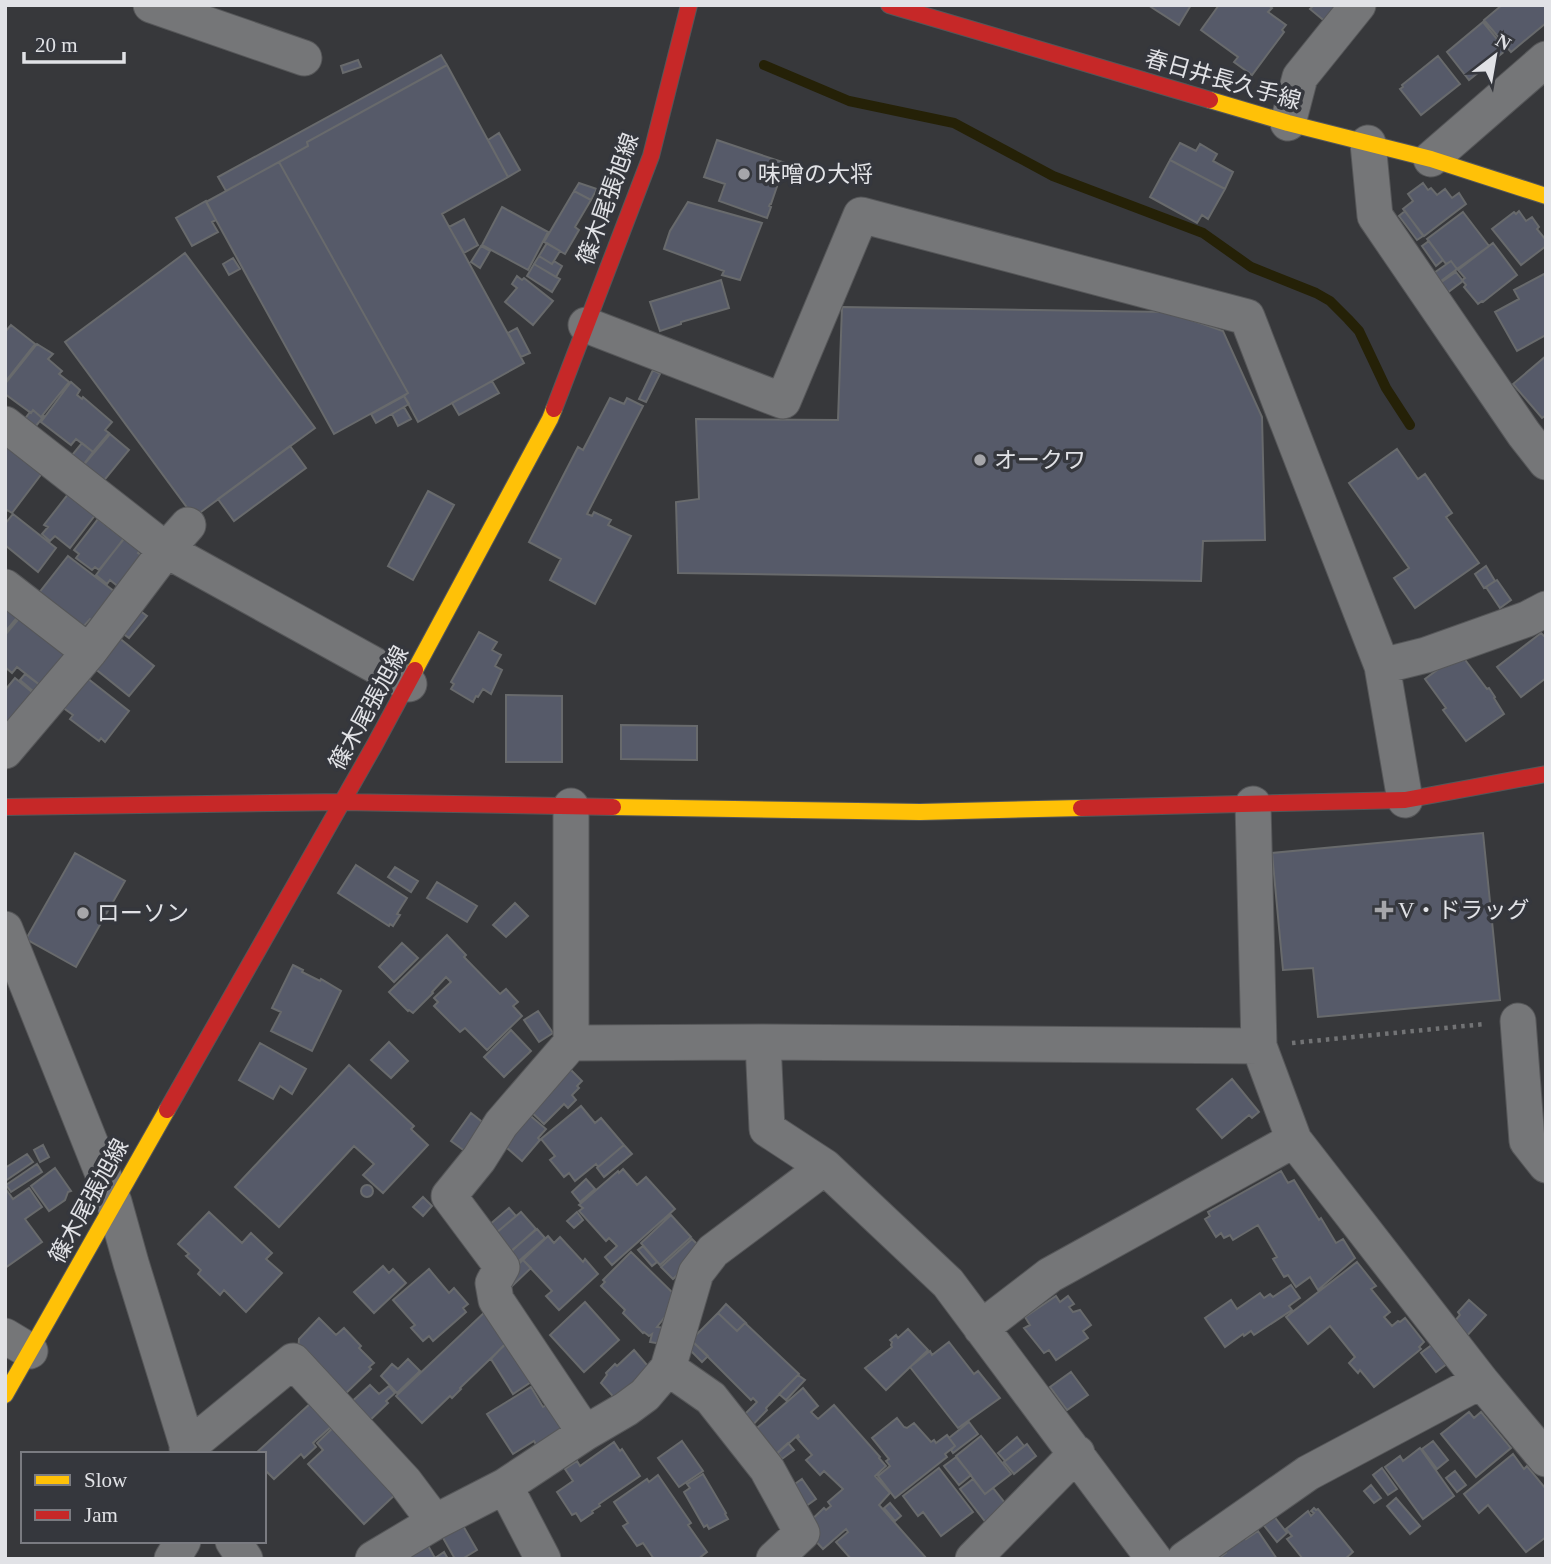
<svg xmlns="http://www.w3.org/2000/svg" width="1551" height="1564" font-family="'Times New Roman','Noto Sans JP',serif">
	<rect width="100%" height="100%" fill="#37383b"/>
	<g fill="none" stroke-linecap="round" stroke-linejoin="round">
		<!-- stream -->
		<path stroke="#252107" stroke-width="10" d="M764 65 849 101 954 123 1053 176 1203 233 1251 267 1316 293 1330 301 1348 319 1359 331 1386 388 1410 425"/>
	</g>
	<!-- building -->
	<path fill="#565a69" stroke="#686a6c" stroke-width="2" d="M1148 5H1191L1179 25Z
		M1219 5H1268L1272 8 1268 12 1286 25 1282 30 1284 32 1252 75 1234 62 1238 57 1201 30Z
		M1314 5H1342L1327 23 1310 9Z
		M1502 5H1546V23L1511 52 1484 20Z
		M1483 22 1506 50 1469 80 1447 52Z
		M441 55 447 65 307 142 308 146 226 191 218 177Z
		M1438 56 1460 84 1421 115 1400 89 1403 87 1402 85Z
		M358 60 361 67 343 73 341 66Z
		M447 65 508 177 442 214 524 363 418 422 404 396 408 393 279 162 308 146 307 142Z
		M499 133 520 170 508 177 488 140Z
		M717 140 785 163 771 204H770L769 206 771 207 767 218 719 201 725 184 704 177Z
		M1180 143 1196 151 1200 144 1217 154 1213 161 1233 172 1225 189 1170 160Z
		M1170 160 1225 189 1208 219 1202 215 1197 223 1150 197Z
		M279 162 408 393 334 434 206 202Z
		M579 183 597 189 591 200 574 191Z
		M1423 183 1428 190 1431 188 1437 195 1445 189 1452 198 1459 193 1466 204 1424 236 1403 209 1413 201 1408 194Z
		M574 191 591 200 575 227 579 230 565 254 544 242Z
		M206 201 216 220 212 222 218 232 192 246 176 218Z
		M688 202 762 223 740 280 722 275 724 271 664 249 670 231Z
		M502 207 548 232 528 270 482 245Z
		M1405 211 1423 236 1417 240 1399 216Z
		M1519 211 1526 221 1532 217 1539 227 1537 229 1546 240V246L1521 265 1492 229 1514 212 1516 214Z
		M1463 212 1489 246 1457 269 1451 261 1446 264 1427 239Z
		M464 219 478 245 464 253 449 227Z
		M1429 241 1443 260 1436 266 1422 246Z
		M547 243 560 251 552 264 539 256Z
		M1493 243 1517 275 1483 302 1482 301 1478 304 1464 287 1466 285 1462 280 1465 278 1458 270Z
		M481 246 490 251 480 268 471 262Z
		M185 253 315 428 194 517 65 342Z
		M539 256 552 264 554 261 562 266 556 277 534 264Z
		M233 258 240 269 229 275 223 264Z
		M1451 261 1457 269 1437 284 1431 275Z
		M534 264 560 279 552 292 527 276Z
		M1456 272 1463 281 1447 293 1440 283Z
		M1546 273V335L1517 351 1495 312 1519 299 1514 290Z
		M517 276 522 280 524 278 553 301 533 325 505 302 517 288 512 284Z
		M721 280 729 308 681 322V324L660 331 650 302Z
		M842 307 1168 312 1223 331 1262 417 1265 540 1203 541 1201 581 678 573 676 502 699 499 696 419 838 420Z
		M11 325 35 344 5 382V332Z
		M517 328 530 353 521 357 508 333Z
		M37 344 53 354 48 359 62 371 59 374 69 382 41 417 33 410 31 413 5 394V384Z
		M1546 356V415L1542 418 1513 384Z
		M653 370 660 374 646 402 639 399Z
		M492 381 499 393 459 415 452 403Z
		M71 382 80 390 77 395 82 399 83 397 112 422 105 430 109 433 93 452 76 439 71 445 41 422Z
		M404 396 409 404 376 423 371 414Z
		M610 398 624 404 627 398 643 406 587 514 592 516 594 512 611 520 608 525 631 536 595 604 550 580 561 559 529 542 578 447 583 450Z
		M404 407 411 419 398 426 392 414Z
		M33 410 41 417 43 415 44 416 31 432 21 424 30 412 31 413Z
		M110 434 129 450 101 484 81 468Z
		M5 443 43 472 12 513 7 510 6 512Z
		M82 443 93 452 80 469 68 460Z
		M290 446 306 468 234 521 218 499Z
		M1397 449 1418 479 1425 474 1452 513 1446 517 1479 563 1415 608 1394 578 1409 568 1349 483Z
		M428 491 454 505 413 580 388 566Z
		M69 493 96 514 70 548 55 536 50 541 42 534 48 527 44 525Z
		M13 514 56 548 38 572 5 545V524Z
		M98 519 124 539 99 570 95 567 92 570 76 558 79 554 74 550Z
		M125 537 141 549 138 553 144 557 120 588 110 580 107 584 96 575Z
		M68 556 119 595 97 624 90 619 83 627 35 598Z
		M1486 566 1495 581 1484 588 1475 574Z
		M1497 580 1511 600 1500 608 1486 587Z
		M5 603 20 614 5 632Z
		M135 607 147 616 129 638 117 629Z
		M21 616 71 655 45 689 17 667 12 673 5 667V635Z
		M479 632 497 642 492 650 501 655 495 666 502 670 491 694 483 689 478 697 476 696 473 702 451 689 454 684 451 682Z
		M1541 633 1546 638V678L1521 697 1497 667Z
		M118 637 154 666 129 696 93 667Z
		M1460 653 1487 689 1489 688 1495 697 1494 698 1504 714 1466 741 1443 710 1446 708 1425 679Z
		M25 674 45 689 40 697 20 680Z
		M82 674 129 711 105 742 101 738 99 741 70 719 73 715 58 704Z
		M15 678 38 697 5 726V690Z
		M506 695 562 696V762H506Z
		M621 725 697 726V760L621 759Z
		M1483 833 1500 1000 1318 1017 1313 968 1283 970 1272 853Z
		M75 853 125 881 76 967 26 939Z
		M356 865 407 898 397 914 400 915 393 926 390 924 389 926 338 893Z
		M395 867 418 881 411 892 388 877Z
		M437 882 477 906 467 922 427 898Z
		M515 903 528 916 506 937 493 925Z
		M447 935 466 955 464 957 500 994 506 989 518 1002 513 1006 522 1016 487 1050 465 1028 460 1032 434 1006 438 1002 434 998 451 982 446 977 432 992 433 993 413 1013 409 1010 408 1011 389 992Z
		M402 943 418 958 394 982 379 967Z
		M293 965 303 970 302 972 320 981 321 979 341 991 312 1051 271 1031 281 1012 272 1008Z
		M538 1011 553 1033 539 1042 524 1020Z
		M511 1030 531 1051 504 1077 484 1057Z
		M389 1042 408 1061 391 1078 371 1060Z
		M260 1043 306 1069 292 1094 280 1086 273 1099 239 1080Z
		M349 1065 414 1126 411 1129 428 1145 383 1193 363 1175 374 1164 354 1146 279 1227 235 1187Z
		M571 1070 582 1081 577 1086 579 1088 572 1095 576 1100 568 1108 564 1104 544 1124 527 1108Z
		M1232 1079 1259 1112 1252 1118 1249 1115 1222 1138 1197 1109Z
		M581 1106 595 1123 601 1118 624 1145 598 1167 596 1164 575 1181 569 1173 564 1177 550 1160 555 1156 541 1139Z
		M526 1112 546 1129 538 1138 540 1140 522 1161 500 1142Z
		M471 1113 491 1129 470 1155 451 1141Z
		M43 1145 49 1157 40 1162 34 1150Z
		M624 1145 632 1154 604 1177 597 1168Z
		M27 1154 33 1162 5 1181V1168Z
		M37 1164 42 1172 11 1192 6 1185Z
		M55 1168 71 1191 68 1192 65 1200 49 1211 31 1186Z
		M623 1169 637 1185 646 1177 675 1209 612 1265 605 1257 617 1246 609 1238 606 1241 579 1211 583 1208 579 1205 618 1171 619 1173Z
		M1281 1171 1288 1183 1294 1180 1319 1220 1321 1218 1336 1243 1343 1239 1355 1258 1318 1290 1310 1277 1296 1287 1288 1275 1284 1277 1273 1259 1277 1257 1258 1225 1233 1240 1230 1235 1224 1238 1221 1233 1216 1237 1205 1219 1210 1216 1208 1212Z
		M586 1179 595 1189 580 1202 572 1192Z
		M361 1191a6 6 0 1 1 12 0a6 6 0 1 1-12 0Z
		M5 1188 13 1199 29 1188 42 1207 25 1219 42 1242 5 1268Z
		M423 1197 432 1206 423 1216 413 1207Z
		M509 1208 516 1216 489 1239 482 1231Z
		M209 1212 242 1243 251 1233 272 1253 266 1259 282 1273 246 1312 224 1290 220 1295 198 1274 201 1270 186 1256 189 1254 178 1244Z
		M521 1212 536 1229 505 1257 489 1239Z
		M577 1212 583 1220 574 1228 567 1221Z
		M671 1215 691 1237 660 1265 641 1243Z
		M537 1229 545 1238 512 1267 504 1257Z
		M548 1236 554 1243 560 1237 583 1262 585 1259 598 1274 559 1310 546 1296 552 1291 523 1260Z
		M692 1239 700 1247 692 1262 673 1279 661 1267Z
		M643 1246 657 1262 652 1266 638 1250Z
		M631 1252 676 1296 672 1308 657 1327 666 1328 662 1344 650 1342 652 1334 649 1336 644 1332 643 1333 623 1313 625 1310 601 1286 605 1282 603 1280Z
		M523 1260 531 1268 512 1286 504 1277Z
		M1357 1262 1376 1286 1371 1289 1390 1312 1384 1317 1392 1326 1398 1321 1400 1322 1405 1318 1424 1342 1419 1347 1421 1349 1374 1387 1360 1370 1358 1373 1349 1363 1355 1357 1330 1326 1308 1344 1286 1317Z
		M383 1266 389 1273 393 1269 406 1283 374 1313 354 1292Z
		M429 1269 449 1293 454 1288 468 1304 463 1308 466 1312 433 1341 429 1336 423 1341 411 1328 415 1325 393 1300Z
		M1291 1285 1300 1298 1289 1306 1292 1310 1254 1335 1251 1331 1244 1336 1243 1334 1225 1347 1205 1318 1231 1300 1237 1309 1260 1293 1264 1298 1270 1294 1273 1297Z
		M1056 1296 1060 1302 1068 1296 1074 1304 1069 1307 1073 1312 1080 1310 1091 1325 1083 1331 1088 1338 1056 1360 1049 1350 1044 1353 1024 1328 1030 1325 1025 1317Z
		M1469 1300 1486 1315 1464 1339 1447 1330 1460 1315 1458 1312Z
		M585 1302 619 1340 584 1372 550 1335Z
		M726 1304 747 1324 745 1323 737 1331 718 1313Z
		M487 1310 513 1337 460 1388 461 1389 452 1398 450 1396 422 1423 396 1396Z
		M718 1313 737 1331 745 1323 799 1374 766 1408 767 1410 747 1431 737 1422 757 1402 753 1398 751 1400 691 1340Z
		M319 1318 336 1335 344 1328 361 1346 359 1348 374 1363 369 1367 371 1369 344 1395 298 1351 299 1339Z
		M908 1329 928 1350 886 1390 865 1368 892 1347 891 1345 892 1342 890 1340 896 1335 898 1338Z
		M513 1340 537 1378 513 1394 491 1359 503 1346Z
		M691 1340 708 1356 702 1362 686 1346Z
		M949 1342 974 1374 978 1371 1000 1398 958 1428 910 1367 930 1351 932 1355Z
		M1433 1344 1448 1363 1436 1372 1421 1353Z
		M634 1350 654 1373 618 1402 601 1383 607 1375 606 1373 615 1364 617 1366Z
		M408 1359 420 1371 397 1393 381 1376 392 1364 398 1369Z
		M1071 1372 1088 1395 1067 1410 1050 1387Z
		M798 1375 805 1380 786 1400 779 1394Z
		M370 1385 379 1394 389 1386 395 1393 386 1401 388 1403 366 1424 348 1405Z
		M531 1387 543 1407 550 1403 567 1430 538 1448 534 1441 513 1454 487 1414Z
		M803 1388 818 1406 811 1412 818 1419 834 1405 880 1457 879 1458 886 1466 875 1476 890 1493 879 1505 927 1559H851L836 1542 848 1532 846 1529 823 1549 811 1536 807 1524 824 1508 826 1510 831 1506 828 1502 843 1489 824 1471 820 1475 806 1460 812 1455 797 1438 799 1437 798 1435 772 1458 750 1434Z
		M312 1402 333 1425 313 1443 316 1447 304 1458 301 1454 274 1479 264 1469V1454H255Z
		M1469 1412 1474 1418 1481 1412 1511 1448 1476 1477 1441 1434Z
		M897 1418 904 1427 907 1428 914 1423 931 1442 934 1440 936 1443 947 1435 955 1446 945 1454 947 1457 895 1498 878 1476 890 1466 886 1461 889 1459 872 1438Z
		M969 1422 978 1434 953 1453 951 1450 955 1446 949 1438Z
		M337 1424 399 1491 364 1524 308 1464 323 1450 317 1443Z
		M981 1436 1011 1474 985 1494 956 1456Z
		M1017 1437 1024 1446 1005 1461 998 1453Z
		M682 1441 703 1471 679 1487 658 1458Z
		M1433 1441 1448 1460 1437 1469 1422 1449Z
		M614 1442 620 1451 622 1449 640 1476 599 1504 600 1506 592 1511 593 1513 581 1521 576 1513 572 1515 557 1492 573 1481 565 1469 577 1461 580 1466Z
		M788 1443 794 1450 782 1459 777 1453Z
		M1027 1444 1036 1456 1014 1474 1004 1462Z
		M1420 1448 1454 1496 1423 1519 1385 1467 1400 1456 1403 1461Z
		M1513 1454 1524 1469 1527 1466 1546 1489V1537L1526 1552 1488 1505 1479 1513 1464 1494Z
		M956 1457 971 1475 959 1485 944 1466Z
		M939 1468 973 1512 941 1536 923 1512 918 1516 903 1496Z
		M1382 1468 1397 1489 1388 1495 1373 1475Z
		M1455 1471 1466 1485 1457 1492 1446 1478Z
		M703 1474 726 1513 725 1514 728 1519 709 1529 707 1525 704 1527 684 1492 690 1488 687 1484Z
		M658 1475 691 1523 688 1525 707 1552 698 1559H654L643 1543 637 1546 623 1526 628 1523 614 1502 647 1479 649 1482Z
		M802 1479 816 1499 806 1506 792 1486Z
		M973 1479 985 1494 993 1488 1009 1508 987 1524 960 1489Z
		M1371 1485 1381 1498 1374 1503 1364 1491Z
		M1396 1498 1420 1526 1410 1534 1387 1506Z
		M890 1503 901 1516 895 1521 884 1508Z
		M1314 1508 1316 1510 1318 1509 1353 1552 1345 1559H1303L1287 1539 1292 1536 1286 1529 1308 1511 1311 1516 1314 1513 1311 1511Z
		M1273 1515 1287 1533 1277 1542 1262 1523Z
		M462 1524 477 1550 462 1559H455L442 1536Z
		M1258 1531 1277 1559H1218L1226 1553 1224 1549 1244 1535 1246 1539Z
		M426 1542 435 1558 444 1552 448 1559H399Z"/>
	<g fill="none" stroke-linecap="round" stroke-linejoin="round">
		<!-- street casing -->
		<g stroke="#565759" stroke-width="37">
			<path id="street" d="M151 5 304 58
				M1288 123 1300 77 1358 5
				M1368 143 1375 216 1524 434 1546 462
				M1431 159 1546 59
				M586 325 783 401 861 215 1247 317 1382 666 1405 800
				M5 424 166 550 409 684
				M5 587 89 652
				M1382 666 1426 655 1527 619 1546 609
				M5 751 89 652 166 550 188 525
				M571 806V1043L763 1042 767 1129 825 1167 948 1283 1154 1559
				M5 929 114 1202 131 1263 190 1454
				M1518 1021 1527 1141 1546 1165
				M763 1042 1259 1046 1253 804
				M571 1043 501 1124 479 1159 449 1196 502 1267 493 1283 496 1300 585 1433
				M1259 1046 1294 1140 1481 1381 1546 1459
				M981 1328 1050 1275 1294 1140
				M5 1336 30 1351
				M668 1368 711 1398 767 1469 802 1533 774 1559
				M187 1448 293 1361 405 1482 435 1522
				M505 1486 543 1559
				M233 1541 245 1559
				M172 1559 183 1541
				M373 1559 435 1522 505 1486 585 1433 626 1409 645 1395 668 1368 696 1273 713 1251 825 1167
				M973 1559 1077 1453
				M1185 1559 1308 1473 1481 1381"/>
		</g>
		<!-- slow casing -->
		<g stroke="#565759" stroke-width="18">
			<path id="slow" d="M1210 100 1288 123 1431 159 1546 196
				M415 670 550 419 554 409
				M613 807 920 812 1081 808
				M5 1395 167 1110"/>
		</g>
		<!-- jam casing -->
		<g stroke="#565759" stroke-width="18">
			<path id="jam" d="M889 5 1210 100
				M554 409 651 156 689 5
				M5 807 342 802 613 807
				M1081 808 1405 800 1546 774
				M167 1110 374 746 415 670"/>
		</g>
		<!-- path -->
		<path stroke="#727375" stroke-width="4.5" stroke-dasharray="3.5 5" stroke-linecap="butt" d="M1292 1043 1485 1024"/>
		<!-- street -->
		<use href="#street" stroke="#757678" stroke-width="35"/>
		<!-- slow -->
		<use href="#slow" stroke="#ffc107" stroke-width="16"/>
		<!-- jam -->
		<use href="#jam" stroke="#c62828" stroke-width="16"/>
	</g>
	<!-- markers -->
	<g fill="#a6a6aa" stroke="#35373d" stroke-width="2.5">
		<circle cx="744" cy="174" r="7"/>
		<circle cx="980" cy="460" r="7"/>
		<path d="M1380.5 899.5h7v7h7v7h-7v7h-7v-7h-7v-7h7z"/>
		<circle cx="83" cy="913" r="7"/>
	</g>
	<g text-anchor="middle" dominant-baseline="central" stroke-width="7" stroke-linejoin="round" paint-order="stroke">
		<!-- street labels -->
		<g font-size="23" fill="#e1e2e6" stroke="#35373d">
			<text transform="translate(1223 80) rotate(16)">春日井長久手線</text>
			<text transform="translate(608 199) rotate(-70)">篠木尾張旭線</text>
			<text transform="translate(369 708) rotate(-61)">篠木尾張旭線</text>
			<text transform="translate(89 1201) rotate(-61)">篠木尾張旭線</text>
		</g>
		<!-- poi labels -->
		<g font-size="23" fill="#e1e2e6" stroke="#35373d" text-anchor="start">
			<text x="758" y="174">味噌の大将</text>
			<text x="994" y="460">オークワ</text>
			<text x="1398" y="910">V・ドラッグ</text>
			<text x="97" y="913">ローソン</text>
		</g>
	</g>
	<!-- border -->
	<rect width="1551" height="1564" fill="none" stroke="#e1e2e6" stroke-width="14"/>
	<!-- legend -->
	<rect x="21" y="1452" width="245" height="91" fill="#35373d" stroke="#7a7b81" stroke-width="2"/>
	<rect x="35" y="1475" width="35" height="10" fill="#ffc107" stroke="#7a7b81" stroke-width="2"/>
	<text x="84" y="1487" font-size="21" fill="#e1e2e6">Slow</text>
	<rect x="35" y="1510" width="35" height="10" fill="#c62828" stroke="#7a7b81" stroke-width="2"/>
	<text x="84" y="1522" font-size="21" fill="#e1e2e6">Jam</text>
	<!-- north arrow -->
	<g transform="translate(1495 56) rotate(31)" stroke="#35373d" stroke-width="5" paint-order="stroke">
	<path d="M0-5L12 26L0 18L-12 26Z" fill="#e1e2e6"/>
	<text y="-10" font-size="19" font-weight="bold" text-anchor="middle" fill="#e1e2e6">N</text>
	</g>
	<!-- scale -->
	<path d="M24 52v10h100v-10" fill="none" stroke="#e1e2e6" stroke-width="3.5"/>
	<text x="35" y="52" font-size="21" fill="#e1e2e6" stroke="#35373d" stroke-width="5" paint-order="stroke">20 m</text>
</svg>
